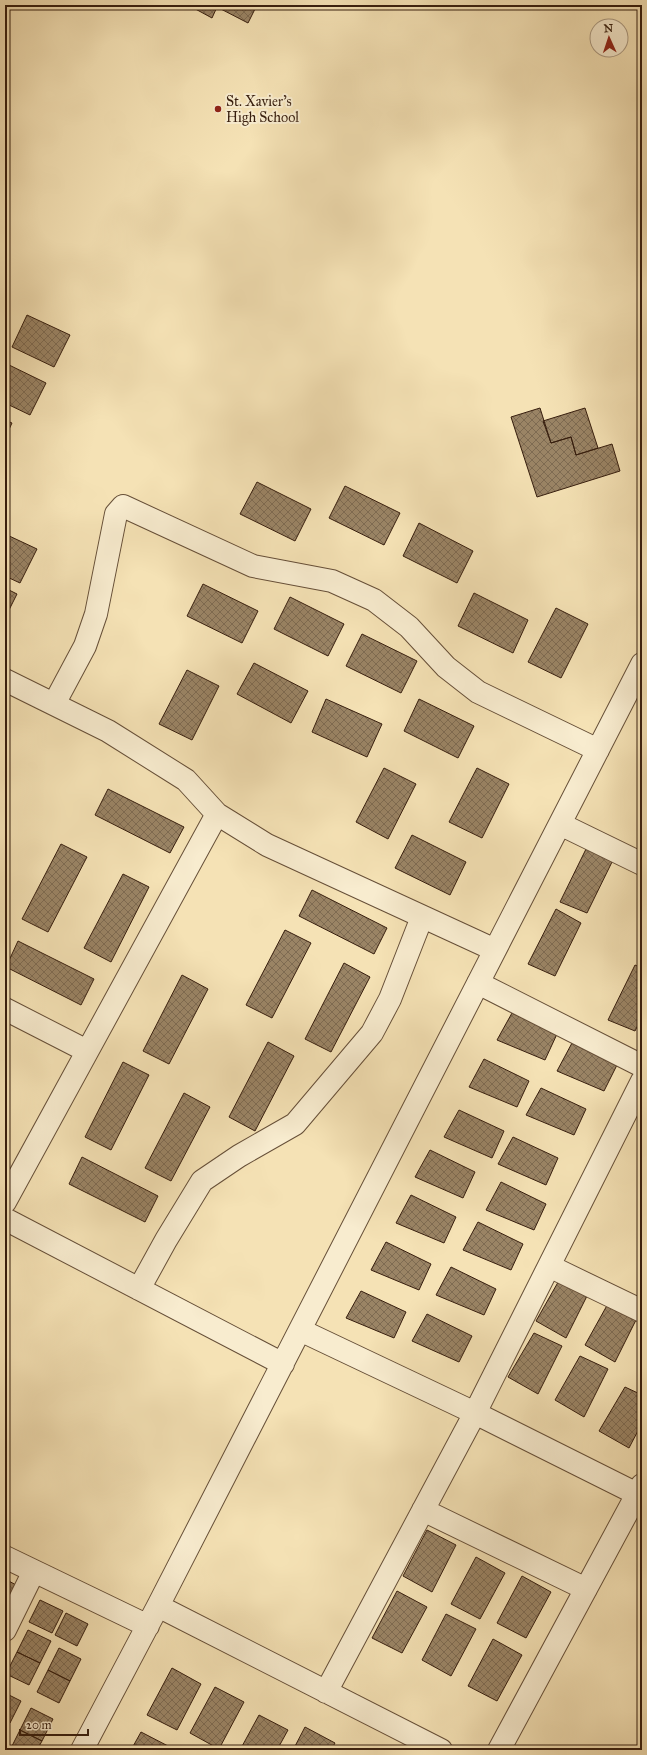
<svg xmlns="http://www.w3.org/2000/svg" width="647" height="1755" font-family="'IM FELL Great Primer',serif">
	<defs>
		<pattern id="building-cross-hatch" width="8" height="8" patternUnits="userSpaceOnUse"><rect width="8" height="8" fill="#9a8465"/><path d="M0 0l8 8M0 8l8-8" fill="none" stroke="#7e6b52"/></pattern>
	</defs>
	<rect width="100%" height="100%" fill="#f5e2b5"/>
	<filter id="stains"><feTurbulence type="fractalNoise" baseFrequency=".005" numOctaves="4"/><feColorMatrix values="0 0 0 0 .2 0 0 0 0 .09 0 0 0 0 .02 0 0 0 .5 -.17"/></filter>
	<radialGradient id="worn" r=".72"><stop offset=".6" stop-color="#630" stop-opacity="0"/><stop offset="1" stop-color="#630" stop-opacity=".3"/></radialGradient>
	<!-- building -->
	<path fill="url(#building-cross-hatch)" stroke="#371e0e" d="M188 5H257L248 23 217 7 212 18Z
		M27 315 70 335 54 367 12 347Z
		M5 363 46 383 30 415 5 403Z
		M540 408 551 443 571 437 576 455 612 444 620 471 537 497 511 417Z
		M585 408 598 448 576 455 571 437 551 443 543 421Z
		M5 420 12 423 5 438Z
		M257 482 311 509 295 541 240 514Z
		M345 486 400 513 384 545 329 518Z
		M419 523 473 551 457 583 403 556Z
		M5 534 37 549 20 583 5 576Z
		M203 584 258 611 242 643 187 616Z
		M5 588 17 594 5 618Z
		M474 593 528 620 513 653 458 626Z
		M290 597 344 624 328 656 274 629Z
		M556 608 588 624 561 678 528 662Z
		M362 634 417 661 401 693 346 666Z
		M254 663 308 691 291 723 237 694Z
		M187 670 219 686 192 740 159 724Z
		M326 699 382 724 367 757 312 732Z
		M419 699 474 726 458 758 404 731Z
		M384 768 416 784 388 839 356 822Z
		M477 768 509 784 482 838 449 822Z
		M108 789 184 827 170 853 95 815Z
		M412 835 466 862 450 895 395 868Z
		M61 844 87 857 48 932 22 919Z
		M587 847 613 860 587 913 560 902Z
		M123 874 149 887 111 962 84 948Z
		M312 890 387 928 374 954 299 916Z
		M556 909 581 923 555 976 528 964Z
		M285 930 311 943 272 1018 246 1005Z
		M18 941 94 979 81 1005 6 967Z
		M344 963 370 977 331 1052 305 1039Z
		M635 965 642 968V1017L635 1031 608 1020Z
		M182 975 208 989 169 1064 143 1051Z
		M512 1013 557 1034 545 1060 497 1040Z
		M268 1042 294 1056 255 1131 229 1117Z
		M572 1043 617 1065 604 1091 557 1071Z
		M484 1059 529 1081 517 1107 469 1087Z
		M123 1062 149 1075 111 1150 85 1137Z
		M541 1088 586 1109 574 1135 526 1115Z
		M184 1093 210 1107 171 1181 145 1168Z
		M459 1110 504 1131 492 1158 444 1137Z
		M513 1137 558 1158 546 1185 498 1164Z
		M430 1150 475 1172 463 1198 415 1177Z
		M82 1157 158 1196 145 1222 69 1184Z
		M501 1182 546 1204 534 1230 486 1210Z
		M411 1195 456 1217 444 1243 396 1223Z
		M478 1222 523 1244 511 1270 463 1250Z
		M386 1242 431 1264 419 1290 371 1270Z
		M451 1267 496 1289 484 1315 436 1295Z
		M561 1277 590 1290 566 1338 536 1321Z
		M361 1291 406 1312 394 1338 346 1318Z
		M610 1300 639 1314 615 1362 585 1345Z
		M427 1314 472 1336 459 1362 412 1341Z
		M534 1333 562 1346 538 1394 508 1377Z
		M580 1356 608 1369 584 1417 555 1400Z
		M625 1387 642 1395V1423L629 1448 599 1431Z
		M427 1530 456 1545 432 1592 403 1576Z
		M476 1557 505 1573 480 1619 451 1604Z
		M522 1576 551 1592 526 1638 497 1623Z
		M5 1579 18 1586 5 1607Z
		M397 1591 427 1607 402 1653 372 1638Z
		M40 1600 63 1611 52 1633 29 1622Z
		M66 1613 88 1624 77 1646 55 1635Z
		M446 1614 476 1629 451 1676 422 1660Z
		M28 1630 51 1641 40 1663 17 1652Z
		M493 1639 522 1655 497 1701 468 1686Z
		M59 1648 81 1659 70 1681 48 1670Z
		M17 1652 40 1663 29 1685 6 1674Z
		M172 1668 201 1684 177 1730 147 1715Z
		M48 1670 70 1681 59 1703 37 1692Z
		M215 1687 244 1702 219 1749 190 1733Z
		M5 1693 21 1701 10 1723 5 1721Z
		M31 1708 53 1719 42 1741 20 1730Z
		M259 1715 288 1730 277 1750H240Z
		M305 1727 335 1743 331 1750H293Z
		M20 1730 42 1741 37 1750H10Z
		M141 1732 170 1747 168 1750H131Z"/>
	<g fill="none" stroke-linecap="round" stroke-linejoin="round">
		<!-- street casing -->
		<g stroke="#664f38" stroke-width="24">
			<path id="street" d="M5 680 108 731 186 780 217 814 267 845 495 950
				M54 704 85 646 96 614 116 514 123 506 253 566 332 581 374 600 409 627 446 667 478 692 598 750
				M560 824 642 864
				M478 983 642 1066
				M5 1009 87 1051
				M5 1202 217 814
				M5 1219 283 1364
				M549 1266 642 1311
				M139 1289 166 1240 202 1181 239 1156 295 1124 372 1033 390 999 422 917
				M300 1330 475 1413 326 1692
				M637 1494 475 1413 642 1081
				M423 1510 586 1589
				M5 1557 148 1626
				M158 1606 441 1750
				M5 1630 34 1571
				M82 1750 158 1606 642 664
				M499 1750 642 1485"/>
		</g>
		<!-- street -->
		<use href="#street" stroke="#f8eccf" stroke-width="22"/>
	</g>
	<!-- markers -->
	<circle fill="#8f2418" stroke="#f8eccf" stroke-width="1.5" cx="218" cy="109" r="4"/>
	<g text-anchor="middle" dominant-baseline="central" stroke-width="4" stroke-linejoin="round" paint-order="stroke">
		<!-- poi labels -->
		<g font-size="14" fill="#371e0e" stroke="#f8eccf" text-anchor="start">
			<text x="226" y="101">St. Xavier's<tspan x="226" dy="16">High School</tspan></text>
		</g>
	</g>
	<!-- margin -->
	<rect width="647" height="1755" fill="none" stroke="#f5e2b5" stroke-width="20"/>
	<rect x="6" y="6" width="635" height="1743" fill="none" stroke="#371e0e" stroke-width="2"/>
	<rect x="10" y="10" width="627" height="1735" fill="none" stroke="#371e0e"/>
	<!-- north arrow -->
	<g transform="translate(609 38) rotate(357)"><circle r="19" fill="#f8eccf" stroke="#ab9a82"/>
	<path d="M0-3L7 15L0 10L-7 15Z" fill="#8f2418"/>
	<text y="-6" font-size="11" font-weight="bold" text-anchor="middle" fill="#371e0e">N</text>
	</g>
	<!-- scale -->
	<path d="M20 1729v6h68v-6" fill="none" stroke="#371e0e" stroke-width="2"/>
	<text x="26" y="1729" font-size="12" fill="#371e0e" stroke="#f8eccf" stroke-width="3" paint-order="stroke">20 m</text>
	<rect width="100%" height="100%" filter="url(#stains)"/>
	<rect width="100%" height="100%" fill="url(#worn)"/>
</svg>
